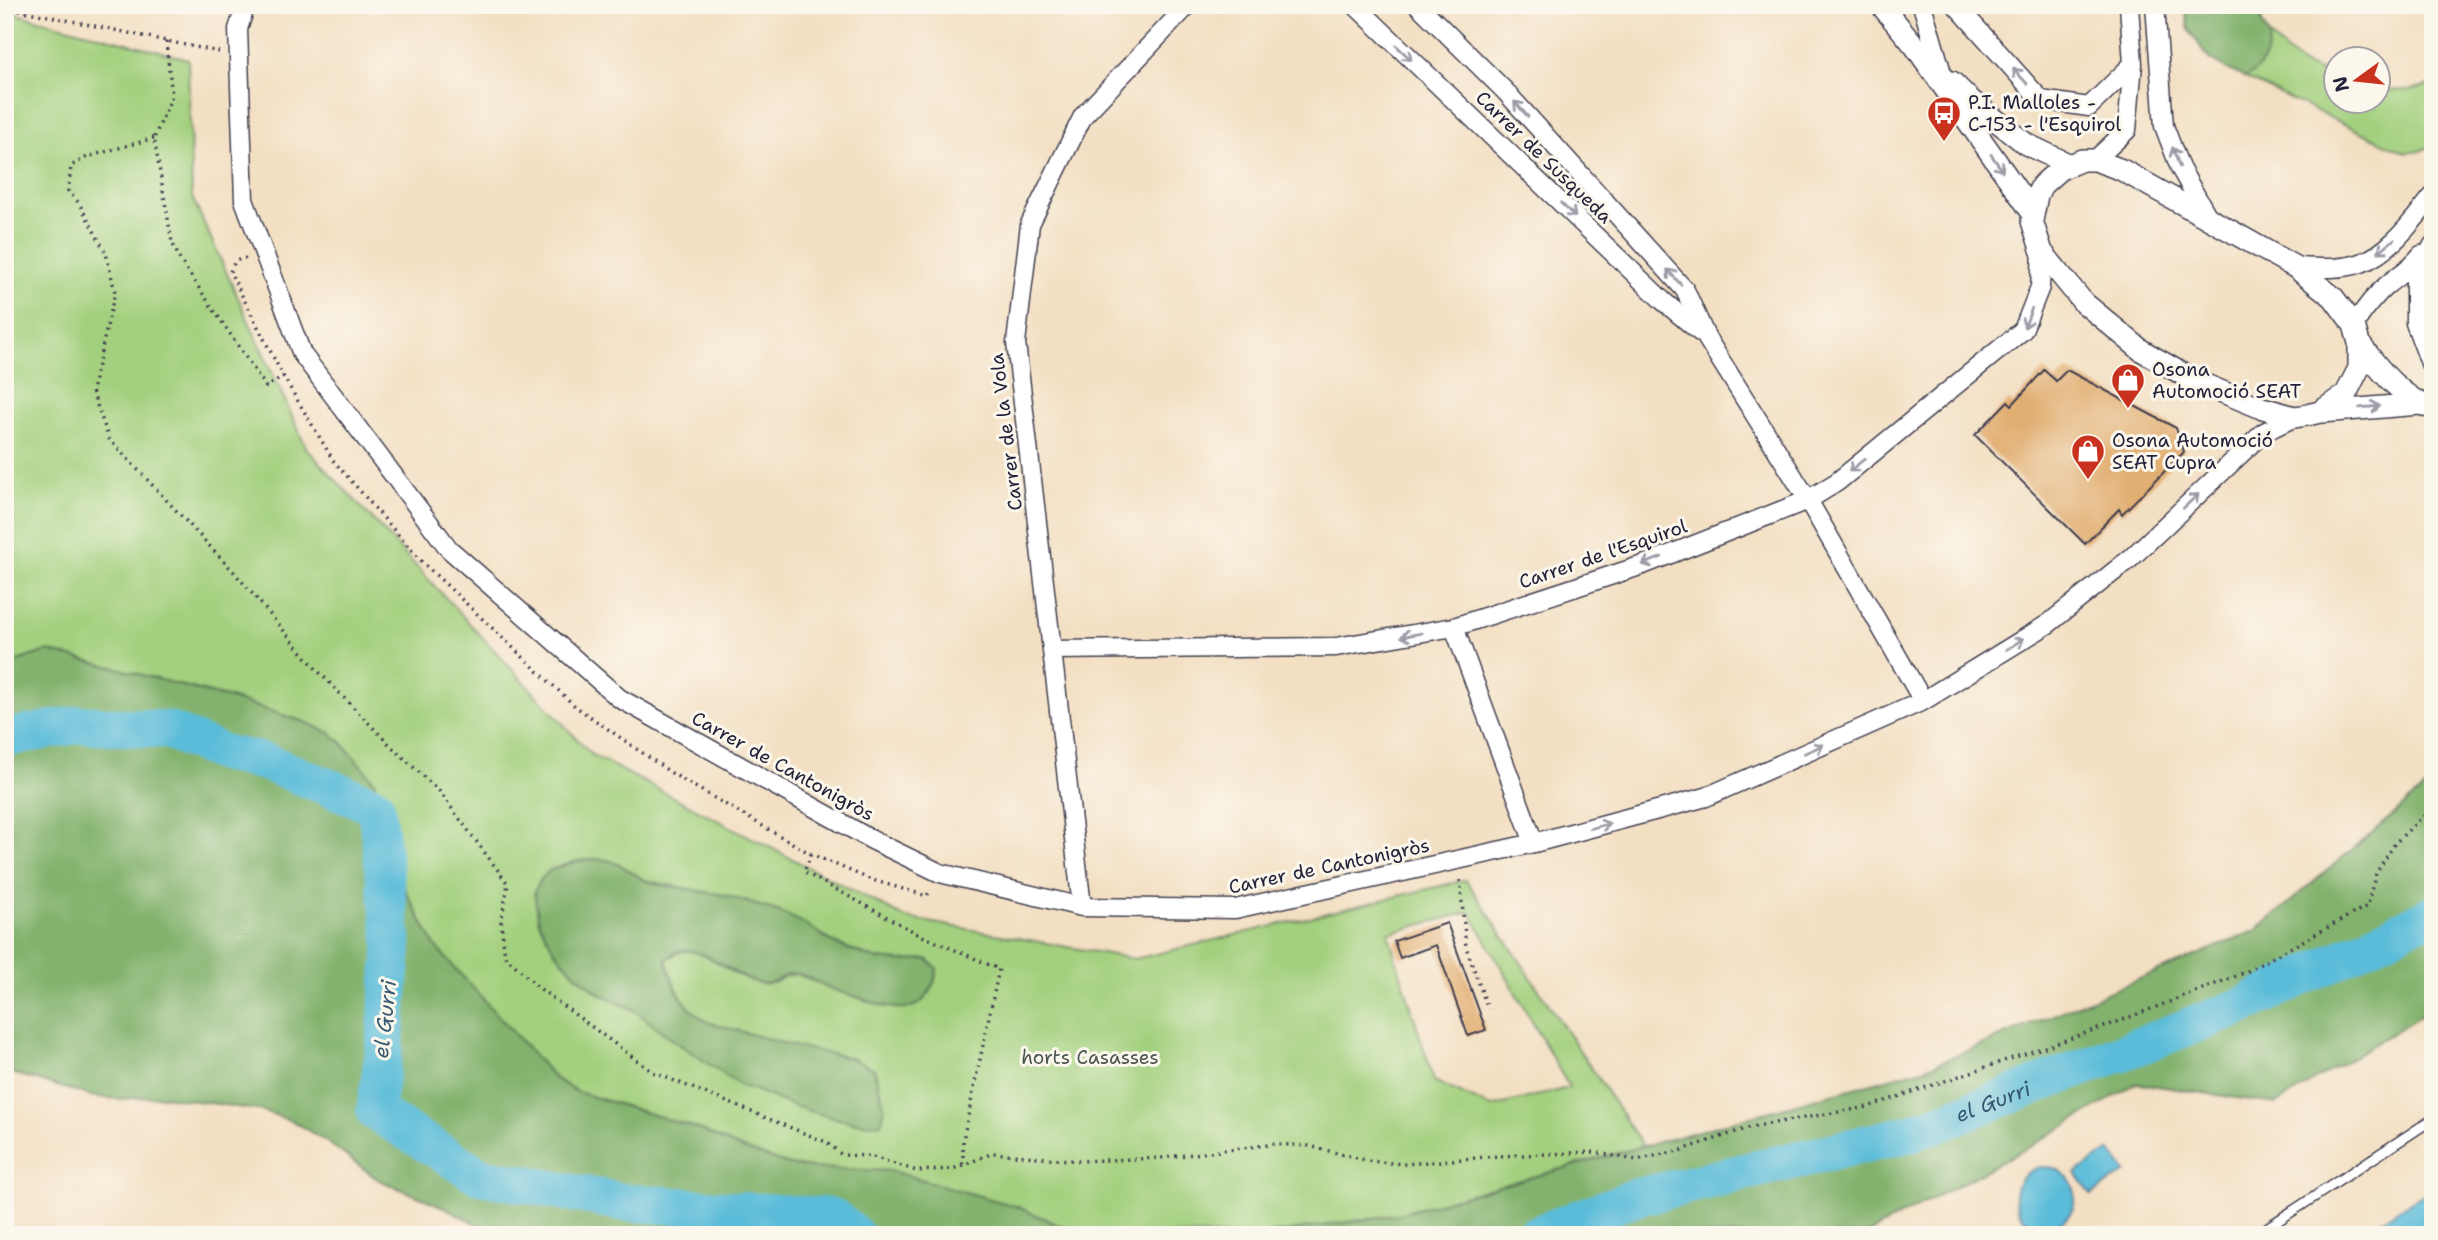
<svg xmlns="http://www.w3.org/2000/svg" width="2438" height="1240" font-family="'Shantell Sans',sans-serif">
	<rect width="100%" height="100%" fill="#fbf7ec"/>
	<filter id="ink" filterUnits="userSpaceOnUse"><feTurbulence type="fractalNoise" baseFrequency=".0143" numOctaves="2"/><feDisplacementMap in="SourceGraphic" scale="14" xChannelSelector="R" yChannelSelector="G"/><feConvolveMatrix kernelMatrix="1 2 1 2 8 2 1 2 1" color-interpolation-filters="sRGB"/></filter>
	<filter id="wash" filterUnits="userSpaceOnUse"><feTurbulence type="fractalNoise" baseFrequency=".00686" numOctaves="4" result="noise"/><feDisplacementMap in="SourceGraphic" scale="28" xChannelSelector="R" yChannelSelector="G"/><feGaussianBlur stdDeviation="1.57" result="paint"/><feColorMatrix in="noise" values="0 0 0 0 0 0 0 0 0 0 0 0 0 0 0 0 0 1.4 0 .05"/><feComposite in="paint" operator="in"/></filter>
	<g filter="url(#wash)">
		<rect width="100%" height="100%" fill="#f3dfc2"/>
		<!-- green -->
		<path fill="#a3d07e" stroke="#62795c" stroke-width="2" fill-rule="evenodd" d="M5 11 188 59 192 197 307 449 592 755 906 918 1135 959 1466 880 1643 1146 1399 1214 1265 1235H1107L1063 1227 1018 1207 891 1171 812 1168 789 1165 740 1148 696 1128 578 1092 556 1079 435 946 406 892 374 781 341 742 330 733 305 722 227 697 47 651 5 665ZM608 860 622 866 644 880 739 899 780 912 807 925 835 943 875 959 901 961 927 959 937 968 935 980 930 993 886 1007 824 986 797 974 785 976 774 983C762 980 747 980 736 974 712 961 692 939 666 960 674 987 683 1007 707 1022L793 1046 851 1058 874 1069 882 1096 854 1123 803 1108 751 1088 741 1086 669 1037 634 1010 597 992 574 973 554 950 541 879C560 861 583 861 608 860ZM1470 912 1569 1087 1568 1088 1491 1107 1434 1081 1388 933Z
			M2270 37 2301 64 2336 77V102H2378L2379 91 2411 90 2433 84V145L2420 151 2406 153 2245 78C2263 68 2267 56 2270 37Z"/>
		<!-- forest -->
		<path fill="#82b26d" stroke="#526a54" stroke-width="2" d="M2184 5H2257L2263 25 2270 37C2267 56 2263 68 2245 78L2210 60 2189 30Z
			M2433 263V341L2423 328 2420 286Z
			M47 651 117 668 252 705 305 722 330 733 341 742 374 781 406 892 435 946 555 1079 578 1092 696 1128 740 1148 789 1165 812 1168 891 1171 1018 1207 1063 1227 1107 1235H498L446 1208 379 1180 327 1142 292 1121 264 1111 163 1096 121 1099 95 1097 5 1071V665Z
			M2433 781V1008L2276 1104 2137 1083 2033 1145 1865 1235H1265L1399 1214 1926 1068 2257 930Z
			M593 859 608 860 622 866 644 880 658 884 724 895 780 912 807 925 835 944 875 959 901 961 927 959 937 968C929 1017 901 1013 862 999 849 994 834 991 822 985 814 981 806 975 797 974 779 972 776 990 752 981 732 974 700 945 679 951 674 952 670 957 666 960 673 987 683 1007 707 1022L793 1046 851 1058 874 1069 885 1110 881 1123C857 1127 812 1112 788 1104 772 1098 757 1089 741 1086L669 1037 634 1010 597 992 574 973 554 950 539 922 534 892 541 879 550 870 577 861Z"/>
		<!-- water -->
		<path fill="#5abcd9" stroke="#3e6f8a" stroke-width="2" d="M2110 1150 2126 1172 2091 1195 2076 1173Z
			M2015 1197a30 30 0 1 1 60 0a30 30 0 1 1-60 0Z
			M2433 1188V1235H2358Z"/>
		<g fill="none" stroke-linecap="round" stroke-linejoin="round">
			<!-- river -->
			<g stroke="#5abcd9" stroke-width="38">
				<path d="M5 738 81 724 168 730 222 753 265 762 376 806 393 945 385 1044 375 1112 480 1176 622 1202 833 1217 855 1235"/>
				<path id="s1" d="M1535 1235 1633 1198 1912 1133 2238 1008 2433 914"/>
			</g>
		</g>
		<g id="blocks">
			<!-- building -->
			<path fill="#e2af73" d="M2044 370 2056 381 2067 370 2176 428 2184 452 2122 514 2119 509 2085 544 1975 435 2008 401 2012 405Z
				M1447 923 1486 1030 1468 1036 1436 945 1400 958 1394 941Z"/>
		</g>
	</g>
	<g filter="url(#ink)">
		<use href="#blocks" fill-opacity="0" stroke="#413e4f" stroke-width="2"/>
		<g fill="none" stroke-linecap="round" stroke-linejoin="round">
			<!-- service casing -->
			<g stroke="#413e4f" stroke-width="12">
				<path id="service" d="M2256 1235 2433 1119"/>
			</g>
			<!-- minor casing -->
			<g stroke="#413e4f" stroke-width="21">
				<path id="minor" d="M246 5 238 29 244 200 302 354 449 549 619 698 872 840 940 873 1082 907 1235 909 1534 843 1706 797 1923 701 2048 624 2131 558 2264 432 2295 417
					M1355 5 1662 300 1701 333
					M1418 5 1505 91 1685 290 1706 337 1808 500 1923 701
					M1922 5 1942 73
					M1956 5 2041 100 2089 107 2133 64
					M2155 5 2164 126 2180 168 2208 217
					M2095 160 2127 130 2133 64 2129 5
					M2433 245 2415 279V323L2433 371
					M2295 267C2316 268 2341 270 2361 263 2391 252 2413 220 2433 196
					M2354 325C2363 311 2373 297 2387 285 2399 275 2411 268 2421 255
					M1454 627 1534 843
					M1052 650 1336 647 1454 627 1643 565 1808 500 1837 482 2023 330 2040 287 2042 252
					M1082 907 1016 343 1030 224 1083 116 1188 5"/>
			</g>
			<!-- tertiary casing -->
			<g stroke="#413e4f" stroke-width="24">
				<path id="tertiary" d="M1881 5 1915 46 2032 212
					M1952 82 1969 99 2026 144 2070 165
					M2082 160H2095L2122 170 2295 267 2333 297 2354 325 2359 343V368L2346 394 2320 412 2307 415 2295 417 2259 407 2191 379 2141 350 2083 302 2042 252 2032 221 2037 195 2042 185 2060 169Z
					M2359 343C2379 369 2401 398 2433 409
					M2322 412 2420 404"/>
			</g>
			<!-- path -->
			<path stroke="#413e4f" stroke-width="3.5" stroke-dasharray="2 5" stroke-linecap="butt" d="M5 7 219 52
				M166 41 172 96 154 138 172 242 180 260 266 387 283 376
				M154 138 87 157 71 166 68 191 79 203 106 253 115 292 92 391 109 439 234 572 318 671 392 747 439 791 508 884 501 922 505 956 539 988 653 1072 826 1142 842 1155 870 1156 917 1171 953 1169 993 1153 1080 1161 1161 1158 1275 1144 1309 1146 1369 1161 1404 1164 1499 1156 1593 1152 1636 1160 1682 1150 1751 1127 1868 1107 2104 1027 2244 973 2367 906 2376 873 2396 842 2433 807
				M246 258 235 261 230 272 283 376 333 460 422 562 576 707 673 774 811 854 869 879 927 896 930 890
				M811 854 804 872 920 935 999 969 963 1140V1165
				M1460 880 1466 947 1488 1009"/>
			<!-- service -->
			<use href="#service" stroke="#fff" stroke-width="9"/>
			<!-- minor -->
			<use href="#minor" stroke="#fff" stroke-width="18"/>
			<!-- tertiary -->
			<use href="#tertiary" stroke="#fff" stroke-width="21"/>
		</g>
		<!-- one-way arrows -->
		<defs><path id="oneway-shaft" d="M-6 0H5M1.5-3L5.5 0L1.5 3" fill="none" stroke-width="1.6" stroke-linecap="round" stroke-linejoin="round" transform="scale(1.75)"/></defs>
		<g stroke="#9c9ca7">
			<use href="#oneway-shaft" transform="translate(1404 53) rotate(44)"/>
			<use href="#oneway-shaft" transform="translate(2020 76) rotate(-132)"/>
			<use href="#oneway-shaft" transform="translate(1521 109) rotate(-132)"/>
			<use href="#oneway-shaft" transform="translate(2176 157) rotate(-110)"/>
			<use href="#oneway-shaft" transform="translate(1997 163) rotate(55)"/>
			<use href="#oneway-shaft" transform="translate(1568 210) rotate(44)"/>
			<use href="#oneway-shaft" transform="translate(2386 246) rotate(141)"/>
			<use href="#oneway-shaft" transform="translate(1674 277) rotate(-132)"/>
			<use href="#oneway-shaft" transform="translate(2028 318) rotate(111)"/>
			<use href="#oneway-shaft" transform="translate(2370 407) rotate(-5)"/>
			<use href="#oneway-shaft" transform="translate(1857 465) rotate(141)"/>
			<use href="#oneway-shaft" transform="translate(2191 501) rotate(-43)"/>
			<use href="#oneway-shaft" transform="translate(1652 561) rotate(159)"/>
			<use href="#oneway-shaft" transform="translate(1411 635) rotate(170)"/>
			<use href="#oneway-shaft" transform="translate(2015 644) rotate(-32)"/>
			<use href="#oneway-shaft" transform="translate(1814 749) rotate(-24)"/>
			<use href="#oneway-shaft" transform="translate(1600 826) rotate(-15)"/>
		</g>
	</g>
	<!-- icons -->
	<defs>
		<g id="bus-pin" transform="scale(1.75)"><path d="M0 17L-7.5 6A9.5 9.5 0 1 1 7.5 6Z" fill="#c8321e" stroke="#fbf7ec"/><path d="M-5-6H5V4H4V6H2V4H-2V6H-4V4H-5ZM-3.5-4V0h7V-4ZM-3.5 1.2v1.5H-2V1.2ZM2 1.2v1.5H3.5V1.2Z" fill="#fff"/></g>
		<g id="shop-pin" transform="scale(1.75)"><path d="M0 17L-7.5 6A9.5 9.5 0 1 1 7.5 6Z" fill="#c8321e" stroke="#fbf7ec"/><path d="M-5-2.5h2.3a2.7 3.5 0 0 1 5.4 0H5L5.5 6h-11ZM-1.5-2.5h3a1.5 2.3 0 0 0-3 0Z" fill="#fff"/></g>
	</defs>
	<g fill-rule="evenodd">
		<use href="#bus-pin" x="1944" y="113"/>
		<use href="#shop-pin" x="2128" y="380"/>
		<use href="#shop-pin" x="2088" y="451"/>
	</g>
	<g text-anchor="middle" dominant-baseline="central" stroke-width="6" stroke-linejoin="round" paint-order="stroke">
		<!-- poi labels -->
		<g font-size="19" fill="#22223b" stroke="#fbf7ec" text-anchor="start">
			<text x="1968" y="102">P.I. Malloles -<tspan x="1968" dy="22">C-153 - l'Esquirol</tspan></text>
			<text x="2152" y="369">Osona<tspan x="2152" dy="22">Automoció SEAT</tspan></text>
			<text x="2112" y="440">Osona Automoció<tspan x="2112" dy="22">SEAT Cupra</tspan></text>
		</g>
		<!-- street labels -->
		<g font-size="19" fill="#22223b" stroke="#fbf7ec">
			<text transform="translate(1544 157) rotate(44)">Carrer de Susqueda</text>
			<text transform="translate(1006 432) rotate(-97)">Carrer de la Vola</text>
			<text transform="translate(1603 554) rotate(-19)">Carrer de l'Esquirol</text>
			<text transform="translate(783 766) rotate(29)">Carrer de Cantonigròs</text>
			<text transform="translate(1329 866) rotate(-12)">Carrer de Cantonigròs</text>
		</g>
		<!-- park labels -->
		<g font-size="19" fill="#49564f" stroke="#fbf7ec">
			<text x="1090" y="1057">horts Casasses</text>
		</g>
		<!-- water labels -->
		<g font-size="21" font-style="italic" fill="#365872" stroke="#fbf7ec">
			<text transform="translate(385 1019) rotate(-84)">el Gurri</text>
			<text stroke="none"><textPath href="#s1" startOffset="478">el Gurri</textPath></text>
		</g>
	</g>
	<!-- margin -->
	<rect width="2438" height="1240" fill="none" stroke="#fbf7ec" stroke-width="28"/>
	<!-- north arrow -->
	<g transform="translate(2357 80) rotate(255)"><circle r="33" fill="#fbf7ec" stroke="#a4a2a5" stroke-width="2"/>
	<path d="M0-5L12 26L0 18L-12 26Z" fill="#c8321e"/>
	<text y="-10" font-size="19" font-weight="bold" text-anchor="middle" fill="#22223b">N</text>
	</g>
</svg>
